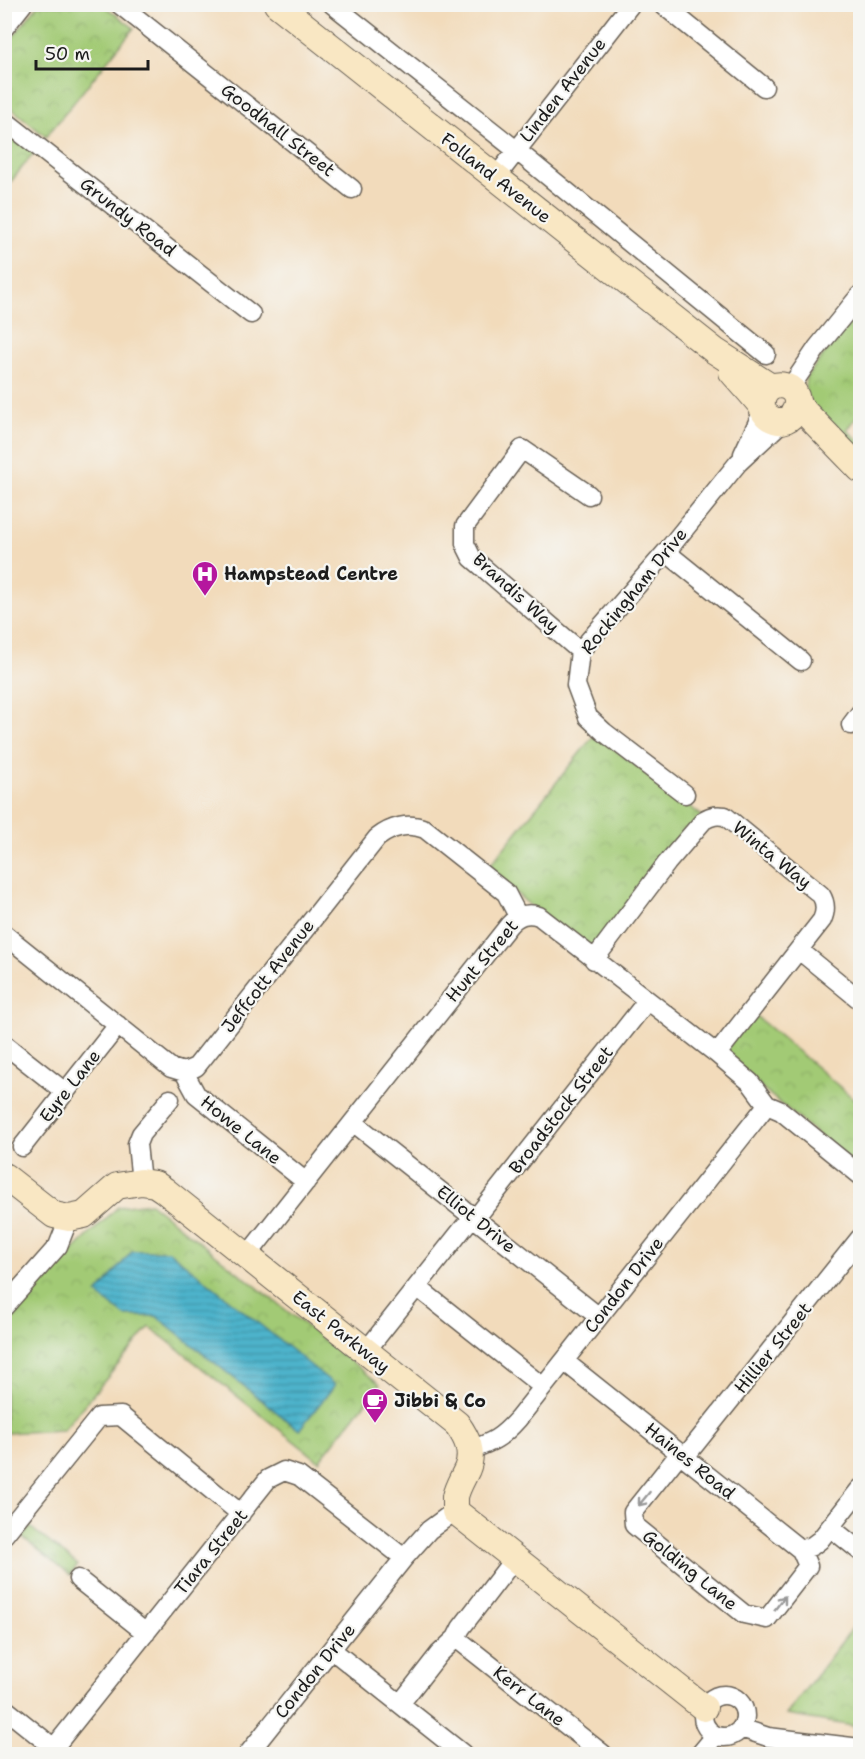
<svg xmlns="http://www.w3.org/2000/svg" width="865" height="1759" font-family="'Shantell Sans',sans-serif">
	<defs>
		<pattern id="park-crowns" width="20" height="18" patternUnits="userSpaceOnUse" patternTransform="scale(1.5)"><rect width="20" height="18" fill="#a2ca75"/><path d="M2 6a3 3 0 1 1 6 0M12 15a3 3 0 1 1 6 0" fill="none" stroke="#8bad65"/></pattern>
		<pattern id="water-rules" width="6" height="5" patternUnits="userSpaceOnUse" patternTransform="scale(1.5)"><rect width="6" height="5" fill="#4eb4cc"/><path d="M0 2.5h6" fill="none" stroke="#4092a5"/></pattern>
	</defs>
	<rect width="100%" height="100%" fill="#f6f6f2"/>
	<filter id="ink" filterUnits="userSpaceOnUse"><feTurbulence type="fractalNoise" baseFrequency=".0167" numOctaves="2"/><feDisplacementMap in="SourceGraphic" scale="12" xChannelSelector="R" yChannelSelector="G"/><feConvolveMatrix kernelMatrix="1 2 1 2 8 2 1 2 1" color-interpolation-filters="sRGB"/></filter>
	<filter id="wash" filterUnits="userSpaceOnUse"><feTurbulence type="fractalNoise" baseFrequency=".008" numOctaves="4" result="noise"/><feDisplacementMap in="SourceGraphic" scale="24" xChannelSelector="R" yChannelSelector="G"/><feGaussianBlur stdDeviation="1.35" result="paint"/><feColorMatrix in="noise" values="0 0 0 0 0 0 0 0 0 0 0 0 0 0 0 0 0 1.4 0 .05"/><feComposite in="paint" operator="in"/></filter>
	<g filter="url(#wash)">
		<rect width="100%" height="100%" fill="#f2dbbb"/>
		<!-- park -->
		<path fill="url(#park-crowns)" stroke="#5f7348" stroke-width="1.5" d="M38 5H103L134 28 46 137 5 103V47Z
			M5 125 36 150 5 189Z
			M860 309V413L847 430 860 441V458L804 410 806 377Z
			M595 734 702 816 591 960 488 868Z
			M751 1012 860 1104V1170L719 1052Z
			M150 1203 380 1384 319 1461 150 1327 63 1430 5 1433V1327L41 1281 118 1207Z
			M30 1527 78 1565 70 1575 22 1537Z
			M860 1618V1727L786 1715Z"/>
		<!-- water -->
		<path fill="url(#water-rules)" stroke="#356874" stroke-width="1.5" d="M132 1251H169L335 1385 299 1430 156 1316H125L97 1294Z"/>
	</g>
	<g filter="url(#ink)">
		<g fill="none" stroke-linecap="round" stroke-linejoin="round">
			<!-- street casing -->
			<g stroke="#675f54" stroke-width="21">
				<path id="street" d="M119 4 352 189
					M332 4 516 150 766 354
					M662 4 764 87
					M4 28 23 4
					M4 120 251 314
					M496 177 631 4
					M790 388 817 348 860 295
					M743 454 763 411
					M666 552 801 661
					M580 651 472 558 465 544V526L522 449 589 495
					M851 725 860 713
					M685 794 604 732 588 717 576 685 580 651 666 552 738 463 783 421
					M4 934 171 1068 184 1072 196 1067 377 838C391 827 408 822 425 829L506 893 518 916
					M799 950 860 1000
					M594 960 667 863 704 820C712 815 717 815 725 816L821 895C826 903 826 911 822 920L717 1054
					M4 1044 65 1092
					M184 1072 196 1094 306 1182
					M767 1105 781 1111 860 1175
					M353 1122 599 1317
					M22 1147 118 1025
					M141 1182 137 1144 141 1134 170 1099
					M475 1219 647 1001
					M247 1256 509 925C518 915 527 912 539 916L717 1054 750 1082 767 1105
					M417 1287 543 1387
					M4 1307 58 1246 69 1218
					M366 1351 472 1217
					M564 1361 801 1550 808 1566 767 1619 744 1614 634 1525 633 1512 680 1453
					M470 1450C493 1442 501 1438 518 1419L767 1105
					M685 1457 860 1238
					M830 1527 860 1551
					M4 1535 99 1417 121 1416 241 1514
					M801 1550 812 1546 820 1540 860 1489
					M78 1579 146 1633
					M456 1638 461 1628 514 1559
					M332 1650 463 1754
					M703 1716a21 21 0 1 1 42 0a21 21 0 1 1-42 0Z
					M400 1704 439 1654 456 1638 603 1754
					M4 1708 54 1748
					M741 1728 768 1737 860 1748
					M49 1754 268 1479 284 1471 299 1476 404 1558
					M248 1754 404 1558 429 1530 455 1511
					M700 1754 715 1736"/>
			</g>
			<!-- secondary casing -->
			<g stroke="#675f54" stroke-width="28">
				<path id="secondary" d="M277 4 715 351 771 387
					M732 372C741 382 751 393 760 404 763 409 764 415 770 418 793 432 809 394 785 386 781 385 776 385 772 387 764 391 761 398 762 406
					M798 405 860 469
					M4 1176 54 1215 69 1218 84 1215 117 1186 141 1182 155 1184 164 1190 457 1424C467 1438 474 1452 467 1469 463 1478 457 1487 455 1497 455 1501 455 1507 455 1511L704 1708"/>
			</g>
			<!-- street -->
			<use href="#street" stroke="#fff" stroke-width="18"/>
			<!-- secondary -->
			<use href="#secondary" stroke="#f9e7c3" stroke-width="26"/>
		</g>
		<!-- one-way arrows -->
		<defs><path id="oneway-shaft" d="M-6 0H5M1.5-3L5.5 0L1.5 3" fill="none" stroke-width="1.6" stroke-linecap="round" stroke-linejoin="round" transform="scale(1.5)"/></defs>
		<g stroke="#999">
			<use href="#oneway-shaft" transform="translate(644 1499) rotate(129)"/>
			<use href="#oneway-shaft" transform="translate(780 1603) rotate(-52)"/>
		</g>
	</g>
	<!-- icons -->
	<defs>
		<g id="hospital-pin" transform="scale(1.35)"><path d="M0 17L-7.5 6A9.5 9.5 0 1 1 7.5 6Z" fill="#b5179e" stroke="#f6f6f2"/><path d="M-5-5h3v3.5h4V-5h3V5h-3V1.5h-4V5h-3Z" fill="#fff"/></g>
		<g id="cafe-pin" transform="scale(1.35)"><path d="M0 17L-7.5 6A9.5 9.5 0 1 1 7.5 6Z" fill="#b5179e" stroke="#f6f6f2"/><path d="M-5.5-4.5H6V0H3Q3 3.5 0 3.5H-2.5Q-5.5 3.5-5.5 0ZM3-3.2v2h1.7v-2ZM-6 4.5H4V6H-6Z" fill="#fff"/></g>
	</defs>
	<g fill-rule="evenodd">
		<use href="#hospital-pin" x="205" y="574"/>
		<use href="#cafe-pin" x="375" y="1401"/>
	</g>
	<g text-anchor="middle" dominant-baseline="central" stroke-width="4.5" stroke-linejoin="round" paint-order="stroke">
		<!-- street labels -->
		<g font-size="18" fill="#1c1c1c" stroke="#f6f6f2">
			<text transform="translate(563 90) rotate(-52)">Linden Avenue</text>
			<text transform="translate(278 130) rotate(38)">Goodhall Street</text>
			<text transform="translate(496 178) rotate(38)">Folland Avenue</text>
			<text transform="translate(128 217) rotate(38)">Grundy Road</text>
			<text transform="translate(634 591) rotate(-51)">Rockingham Drive</text>
			<text transform="translate(516 593) rotate(42)">Brandis Way</text>
			<text transform="translate(772 855) rotate(39)">Winta Way</text>
			<text transform="translate(482 961) rotate(-50)">Hunt Street</text>
			<text transform="translate(268 976) rotate(-52)">Jeffcott Avenue</text>
			<text transform="translate(70 1086) rotate(-52)">Eyre Lane</text>
			<text transform="translate(561 1110) rotate(-52)">Broadstock Street</text>
			<text transform="translate(241 1130) rotate(39)">Howe Lane</text>
			<text transform="translate(476 1219) rotate(39)">Elliot Drive</text>
			<text transform="translate(624 1285) rotate(-52)">Condon Drive</text>
			<text transform="translate(341 1332) rotate(39)">East Parkway</text>
			<text transform="translate(773 1348) rotate(-51)">Hillier Street</text>
			<text transform="translate(690 1461) rotate(39)">Haines Road</text>
			<text transform="translate(211 1552) rotate(-51)">Tiara Street</text>
			<text transform="translate(690 1570) rotate(39)">Golding Lane</text>
			<text transform="translate(315 1671) rotate(-51)">Condon Drive</text>
			<text transform="translate(529 1696) rotate(38)">Kerr Lane</text>
		</g>
		<!-- poi labels -->
		<g font-size="18" font-weight="bold" fill="#1c1c1c" stroke="#f6f6f2" text-anchor="start">
			<text x="224" y="574">Hampstead Centre</text>
			<text x="394" y="1401">Jibbi &amp; Co</text>
		</g>
	</g>
	<!-- margin -->
	<rect width="865" height="1759" fill="none" stroke="#f6f6f2" stroke-width="24"/>
	<!-- scale -->
	<path d="M36 60v9h112v-9" fill="none" stroke="#1c1c1c" stroke-width="3"/>
	<text x="45" y="60" font-size="18" fill="#1c1c1c" stroke="#f6f6f2" stroke-width="4.5" paint-order="stroke">50 m</text>
</svg>
